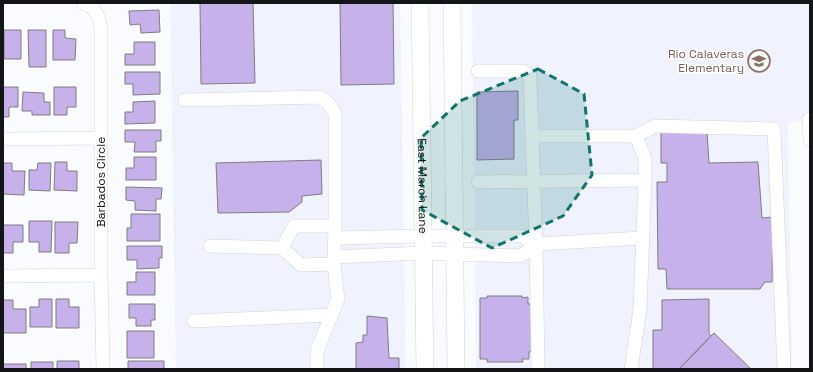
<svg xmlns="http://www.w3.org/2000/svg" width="813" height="372" font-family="'Space Grotesk',sans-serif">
	<rect width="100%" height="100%" fill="#fafbfe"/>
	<!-- built -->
	<path fill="#f0f2fe" d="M170 3H400L406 369H176Z
		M472 3H810V121L788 122 792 369H476Z"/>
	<!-- building -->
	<path fill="#c7b1eb" stroke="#7e7d81" d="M200 3H253L255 83 201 84Z
		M340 3H393L394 84 341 85Z
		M159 10 160 32 141 33 140 24 130 25 129 11Z
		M4 30H21V59H4Z
		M28 30H46V67H29Z
		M53 30H65V38L76 39 75 60H53Z
		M134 42H155V65H125V54H134Z
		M125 72H160V94L133 95V84H125Z
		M3 87H18V107H9V117H3Z
		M54 87H76V107H67V115H54Z
		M518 91V120H514V159L477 160V92Z
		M23 92 44 93V102H50V115H32V111H22Z
		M155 101V123L125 124V112H133V102Z
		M125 130H161V141H156V152H134L135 142H125Z
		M707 131 709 163 758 162 762 218 773 217 772 282H765L760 289H667L666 269H658L657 182H667V163H661V132Z
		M134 157H156V180H126V168H134Z
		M321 160 322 194 302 196V202L289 212 218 213 216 163Z
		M55 162H67V171H77V191L54 190Z
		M3 163H12V171H25L24 195 3 194Z
		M38 163H51L50 191 29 190V170H37Z
		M126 187 162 188 161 199H156V211L135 210V201L126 200Z
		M131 214H160V241H127V228H131Z
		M29 221H52L51 252H39V242H29Z
		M55 222H78L77 243H69V253H55Z
		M3 225H23V242H13V253H3Z
		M127 246H162V258H159V268L137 269V260H127Z
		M136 272H155V295H127V282H136Z
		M487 296H522V298L528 297V304H532L533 351 529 352V359H522L523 362H487V359H480V298H487Z
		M39 299H52V327H30V307H39Z
		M56 299H69V307H79V328H56Z
		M709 299V334L711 336 679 369H653V330H662V300Z
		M3 300H13V309H26V333H3Z
		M129 304H155V320H151V326H136V318H129Z
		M367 316 387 318 389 358H399V369H356V343L363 342V335H367Z
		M127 331H154V358H127Z
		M714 333 751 369H679Z
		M57 361H79V369H57Z
		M128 361H164V369H128Z
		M31 362H53V369H31Z
		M3 364H26V369H3Z"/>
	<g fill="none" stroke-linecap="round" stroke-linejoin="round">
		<!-- minor casing -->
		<g stroke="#d2d3d7" stroke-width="14">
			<path id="minor" d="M83 3C96 7 98 15 101 28V275L103 369
				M478 71H523L530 76 532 136
				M185 100 319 97 328 103 335 113V226
				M809 119 810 140
				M3 139 101 138
				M478 182 645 180
				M335 238 422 236H522L536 244 642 238
				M210 246 282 248 301 265 334 264 335 226H294L282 248
				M334 257 423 253 521 256 536 244
				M3 276 101 275
				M194 321 332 315
				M317 369V351L338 299 334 264
				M538 369 536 244 532 136H636L655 126 774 129 784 369
				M631 369 640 309 645 180V158L636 136"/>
		</g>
		<!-- major casing -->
		<g stroke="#d2d3d7" stroke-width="18">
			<g id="major">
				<path id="s1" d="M420 3 425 369"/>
				<path d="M452 3 456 369"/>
			</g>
		</g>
		<!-- minor -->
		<use href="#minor" stroke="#fff" stroke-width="13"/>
		<!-- major -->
		<use href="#major" stroke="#fff" stroke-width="17"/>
	</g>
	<!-- marked area -->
	<path fill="#0f766e" fill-opacity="0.2" stroke="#0f766e" stroke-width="3" stroke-dasharray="8 5" stroke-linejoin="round" d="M538 69 584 94 592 175 563 216 492 248 422 210 421 138 460 101Z"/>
	<!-- icons -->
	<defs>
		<g id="school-ring" transform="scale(1.15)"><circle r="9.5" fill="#fff" stroke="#8d6e63" stroke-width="1.5"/><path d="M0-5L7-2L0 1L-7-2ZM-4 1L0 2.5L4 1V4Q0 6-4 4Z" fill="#8d6e63"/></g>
	</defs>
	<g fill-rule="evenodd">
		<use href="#school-ring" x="759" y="61"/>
	</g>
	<g text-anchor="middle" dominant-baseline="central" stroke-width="3" stroke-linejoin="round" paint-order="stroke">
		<!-- education labels -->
		<g font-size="12" fill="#785e54" stroke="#fff" text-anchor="end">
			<text x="744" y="54">Rio Calaveras<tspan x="744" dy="14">Elementary</tspan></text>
		</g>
		<!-- street labels -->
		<g font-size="12" fill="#141516" stroke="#fff">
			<text transform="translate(101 182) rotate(-90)">Barbados Circle</text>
			<text stroke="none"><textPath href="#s1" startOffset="183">East March Lane</textPath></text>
		</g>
	</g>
	<!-- border -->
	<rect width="813" height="372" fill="none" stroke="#141516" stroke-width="8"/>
</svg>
